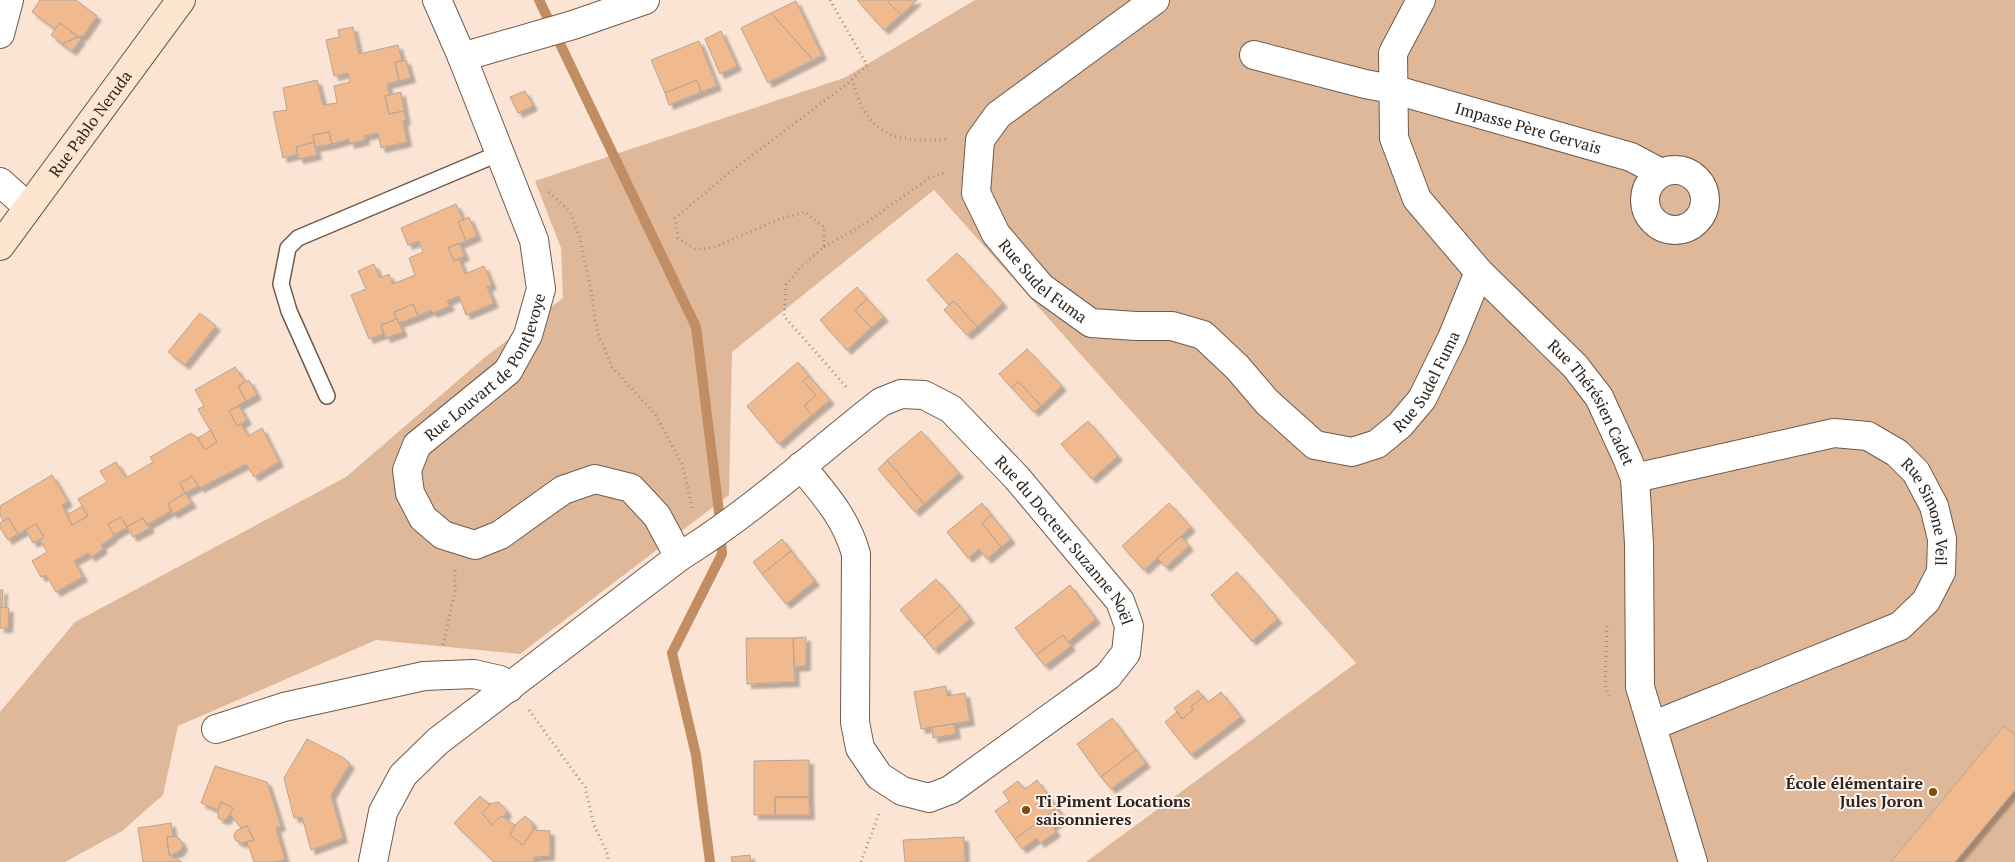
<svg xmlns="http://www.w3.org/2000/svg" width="2015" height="862" font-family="'PT Serif',serif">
	<defs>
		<filter id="shadow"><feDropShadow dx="4.5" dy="4.5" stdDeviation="1" flood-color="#0004"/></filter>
	</defs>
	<rect width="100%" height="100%" fill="#fbe4d3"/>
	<!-- green -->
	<path fill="#dfb899" d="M975 0H2015V862H1086L1356 663 934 190 732 352 729 495 520 654 376 640 178 726 163 795 122 831 65 862H0V712L75 622 346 477 484 358 563 298 561 248 535 181 844 78Z"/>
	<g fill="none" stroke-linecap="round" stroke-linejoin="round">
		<!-- stream -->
		<path stroke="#c18d62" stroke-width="10" d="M539 0 696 327 719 512 722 554 672 653 696 755 710 862"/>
	</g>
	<!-- building -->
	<path fill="#f1ba8e" stroke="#baa494" filter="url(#shadow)" d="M40 0H76L97 16 83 36 78 37 60 23 55 29 32 12Z
		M857 0H890L888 2 901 15 884 30Z
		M890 0H917L901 15 888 2Z
		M796 1 822 55 813 60 771 13Z
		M771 13 813 60 768 83 741 28Z
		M60 23 78 37 62 44 51 35Z
		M353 27 359 54 398 45 402 61 395 62 399 81 387 84 390 95 385 96 389 114 404 111 406 120 403 121 407 142 381 148 378 133 364 136 365 140 350 144 349 139 332 144 329 132 313 135 314 142 296 147 298 154 283 158 273 112 287 110 283 88 317 80 323 105 337 103 334 86 350 82 348 73 334 76 326 40 339 37 338 30Z
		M721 31 737 66 720 74 705 39Z
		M78 37 81 39 72 51 62 44Z
		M699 41 717 86 701 92 697 80 665 93 651 60Z
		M406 60 411 78 399 81 395 62Z
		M697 80 701 92 669 105 665 93Z
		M525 91 533 106 518 113 510 97Z
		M401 92 404 111 389 114 385 96Z
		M329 132 332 144 315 147 313 135Z
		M314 142 317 155 299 159 296 147Z
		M456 204 463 219 458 222 466 241 448 248 454 261 459 259 465 274 484 266 492 285 487 287 494 303 466 315 459 296 447 301 450 306 433 313 431 310 418 316 413 304 394 312 397 319 381 325 383 334 369 339 351 295 366 289 358 271 374 264 380 278 389 274 393 284 415 275 409 258 423 252 419 241 408 245 401 228Z
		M469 217 477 236 466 241 458 222Z
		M459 243 465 256 454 261 448 248Z
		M957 253 1003 303 977 327 954 301 949 305 927 280Z
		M857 287 867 299 855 310 871 328 847 350 820 320Z
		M867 299 884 317 871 328 855 310Z
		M954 301 977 327 967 335 944 310Z
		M413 304 418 316 399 323 394 312Z
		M200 313 216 326 185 365 168 352Z
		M397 319 403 332 386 338 381 325Z
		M1027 349 1062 386 1041 406 1018 381 1012 388 999 374Z
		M798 362 809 376 803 381 816 395 804 406 812 415 779 444 747 406Z
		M235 367 245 382 238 386 246 401 229 411 237 426 241 424 248 436 262 428 279 462 254 477 246 464 200 488 192 476 180 483 185 493 168 504 171 511 147 525 143 518 127 527 121 517 108 524 114 535 112 538 101 545 103 549 91 557 88 553 74 561 83 577 56 592 46 575 41 577 32 561 47 552 40 540 44 537 36 524 18 534 8 518 3 521 0 515V506L52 475 68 502 62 505 72 525 88 516 78 499 107 482 100 471 116 462 126 478 153 462 150 457 191 433 198 438 205 450 217 442 198 409 204 406 195 390Z
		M809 376 830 400 812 415 804 406 816 395 803 381Z
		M249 380 257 395 246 401 238 386Z
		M1018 381 1041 406 1034 412 1012 388Z
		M239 406 247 420 237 426 229 411Z
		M1088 421 1118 456 1092 479 1061 444Z
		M211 430 217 442 205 450 198 438Z
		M921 431 959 473 924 504 887 460Z
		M887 460 924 504 915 512 878 469Z
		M192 476 198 486 185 493 180 483Z
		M185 493 192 503 173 514 168 504Z
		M982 503 991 515 982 523 1001 547 987 559 979 549 968 558 947 532Z
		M1169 503 1191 527 1144 570 1122 546Z
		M82 506 88 516 72 525 67 515Z
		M991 515 1011 539 1001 547 982 523Z
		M121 517 127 527 114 535 108 524Z
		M8 518 18 534 8 540 0 528V523Z
		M143 518 150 528 133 537 127 527Z
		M36 524 44 537 33 543 26 530Z
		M1181 536 1189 546 1166 567 1157 558Z
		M782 539 791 551 762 574 753 562Z
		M791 551 815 581 786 604 762 574Z
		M1237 572 1278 619 1252 641 1211 595Z
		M936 579 960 606 924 637 900 610Z
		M1070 585 1096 619 1068 642 1063 635 1036 655 1015 628Z
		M0 590H3L2 608 0 607Z
		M960 606 970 619 934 650 924 637Z
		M0 607 9 608 8 628H0Z
		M1063 635 1071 646 1045 666 1036 655Z
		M806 637V666L794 667 793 638Z
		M746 638H793L795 682 747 684Z
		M946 686 947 696 965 693 970 721 921 729 914 692Z
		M1198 690 1203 697 1191 707 1193 710 1182 719 1174 708Z
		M1221 692 1241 717 1191 755 1165 722 1177 712 1182 719 1193 710 1191 707 1203 697 1208 702Z
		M1112 718 1136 750 1101 777 1077 744Z
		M954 724 956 734 933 738 932 727Z
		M2004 726 2015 735V790L1955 862H1891Z
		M307 739 344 758 350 764 331 795 343 838 311 850 302 817 294 818 284 778Z
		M1136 750 1146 763 1111 789 1101 777Z
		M809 760V797H775V815H754V761Z
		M215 766 267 782 281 826 276 828 285 859 277 862H254L247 842 254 840 247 826 241 828 230 814 233 808 221 802 218 810 201 803Z
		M1037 780 1057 808 1015 839 995 811 1009 801 1003 792 1018 781 1025 789Z
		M480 796 490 805 482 813 492 825 501 816 515 825 510 835 523 845 533 830 550 831V856L534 857V862H494L454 823Z
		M775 797H809L810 815H775Z
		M221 802 233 808 227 819 222 820 218 818V810Z
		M499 802 507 811 504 817 501 816 492 825 482 813 490 805 488 804Z
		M1057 808 1064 817 1052 826 1056 832 1040 843 1037 838 1022 849 1015 839Z
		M525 816 532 822 533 830 523 845 510 835 515 825Z
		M171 823 173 836 167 837 169 855 182 862H143L138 828Z
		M247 826 254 840 241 843 235 840 234 835 237 830Z
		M173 836 180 839 183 846 179 852 169 855 167 837Z
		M964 837 965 862H905L903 840Z
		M750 855 751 862H732L731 857Z"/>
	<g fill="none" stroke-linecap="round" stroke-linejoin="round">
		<!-- lane casing -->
		<g stroke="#6f5b4c" stroke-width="18">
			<path id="lane" d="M327 396 289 311 281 284 288 248 298 238 500 153"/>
		</g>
		<!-- street casing -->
		<g stroke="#6f5b4c" stroke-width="30">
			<g id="street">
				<path id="s1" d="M1155 0 998 115 980 140 976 193 996 234 1041 287 1091 323 1136 326H1172L1203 335 1237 367 1267 402 1315 445 1352 452 1377 444 1400 425 1422 399 1452 338 1479 272"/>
				<path id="s2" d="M1421 0 1393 53 1394 138 1417 199 1479 272 1575 366 1599 397 1627 458 1635 478 1639 544 1640 687 1693 862"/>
				<path d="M0 34 9 0"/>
				<path id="s3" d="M1254 55 1365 84 1392 89 1631 157 1661 173"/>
				<path d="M462 57 573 25 645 0"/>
				<circle cx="1675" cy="200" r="30"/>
				<path d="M0 182 28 207"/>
				<path id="s4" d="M1635 478 1834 433 1868 436 1897 453 1916 472 1934 506 1942 539 1941 572 1926 601 1900 626 1652 726"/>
				<path id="s5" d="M679 557C750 513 815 454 881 402L901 394 924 395 951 409 1017 478 1120 601 1129 626 1126 653 1108 676 950 790 929 798 902 791 879 776 860 748 855 722 856 554C846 518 825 495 801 466"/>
				<path d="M216 729 284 707 424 676 474 674 500 680 509 688"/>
				<path id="s6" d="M373 862 383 812 403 775 438 741 679 557 657 516 631 488 595 479 563 490 500 535 475 545 443 535 423 518 410 493 407 470 417 445 508 371 528 335 541 289 534 240 462 57 437 0"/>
			</g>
		</g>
		<!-- secondary casing -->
		<g stroke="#6f5b4c" stroke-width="30">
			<g id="secondary">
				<path id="s7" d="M0 246 181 0"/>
			</g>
		</g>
		<!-- path -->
		<path stroke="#9f8f82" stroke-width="3" stroke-dasharray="1 4" stroke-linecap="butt" d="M830 0 867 65 848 83 734 169 675 218 678 238 695 249 712 248 780 219 805 212 824 227V247L801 267 786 285 784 316 848 389
			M852 79C855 89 858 100 863 109 882 143 916 141 949 139
			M549 192 570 212 580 239 591 290 597 331 612 367 655 414 682 464 693 511
			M824 247 866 223 929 178 947 172
			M1607 626 1605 684 1609 696
			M443 645 455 591V570
			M529 710 585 787 594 825 608 855V862
			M861 862 880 811"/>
		<!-- lane -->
		<use href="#lane" stroke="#fff" stroke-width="15"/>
		<!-- street -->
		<use href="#street" stroke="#fff" stroke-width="28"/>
		<!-- secondary -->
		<use href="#secondary" stroke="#fde5d0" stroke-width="28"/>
	</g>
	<!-- markers -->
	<g fill="#864a06" stroke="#fef4ed" stroke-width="2">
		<circle cx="1933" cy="792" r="5"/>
		<circle cx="1026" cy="810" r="5"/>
	</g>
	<g text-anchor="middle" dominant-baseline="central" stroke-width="4" stroke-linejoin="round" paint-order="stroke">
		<!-- street labels -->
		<g font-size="16" fill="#2d251e" stroke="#fef4ed">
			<text stroke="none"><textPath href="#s7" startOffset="152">Rue Pablo Neruda</textPath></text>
			<text stroke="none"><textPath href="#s3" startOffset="284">Impasse Père Gervais</textPath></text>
			<text stroke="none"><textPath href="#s1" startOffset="391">Rue Sudel Fuma</textPath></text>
			<text stroke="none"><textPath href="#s6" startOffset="950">Rue Louvart de Pontlevoye</textPath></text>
			<text stroke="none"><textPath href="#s1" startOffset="871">Rue Sudel Fuma</textPath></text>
			<text stroke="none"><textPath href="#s2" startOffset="480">Rue Thérésien Cadet</textPath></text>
			<text stroke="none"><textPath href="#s4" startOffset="340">Rue Simone Veil</textPath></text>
			<text stroke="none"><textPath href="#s5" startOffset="504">Rue du Docteur Suzanne Noël</textPath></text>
		</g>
		<!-- poi labels -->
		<g font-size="16" font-weight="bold" fill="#2d251e" stroke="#fef4ed" text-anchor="end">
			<text x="1923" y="783">École élémentaire<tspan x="1923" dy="18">Jules Joron</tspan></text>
			<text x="1036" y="801" text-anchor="start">Ti Piment Locations<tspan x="1036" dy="18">saisonnieres</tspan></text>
		</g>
	</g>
</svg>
